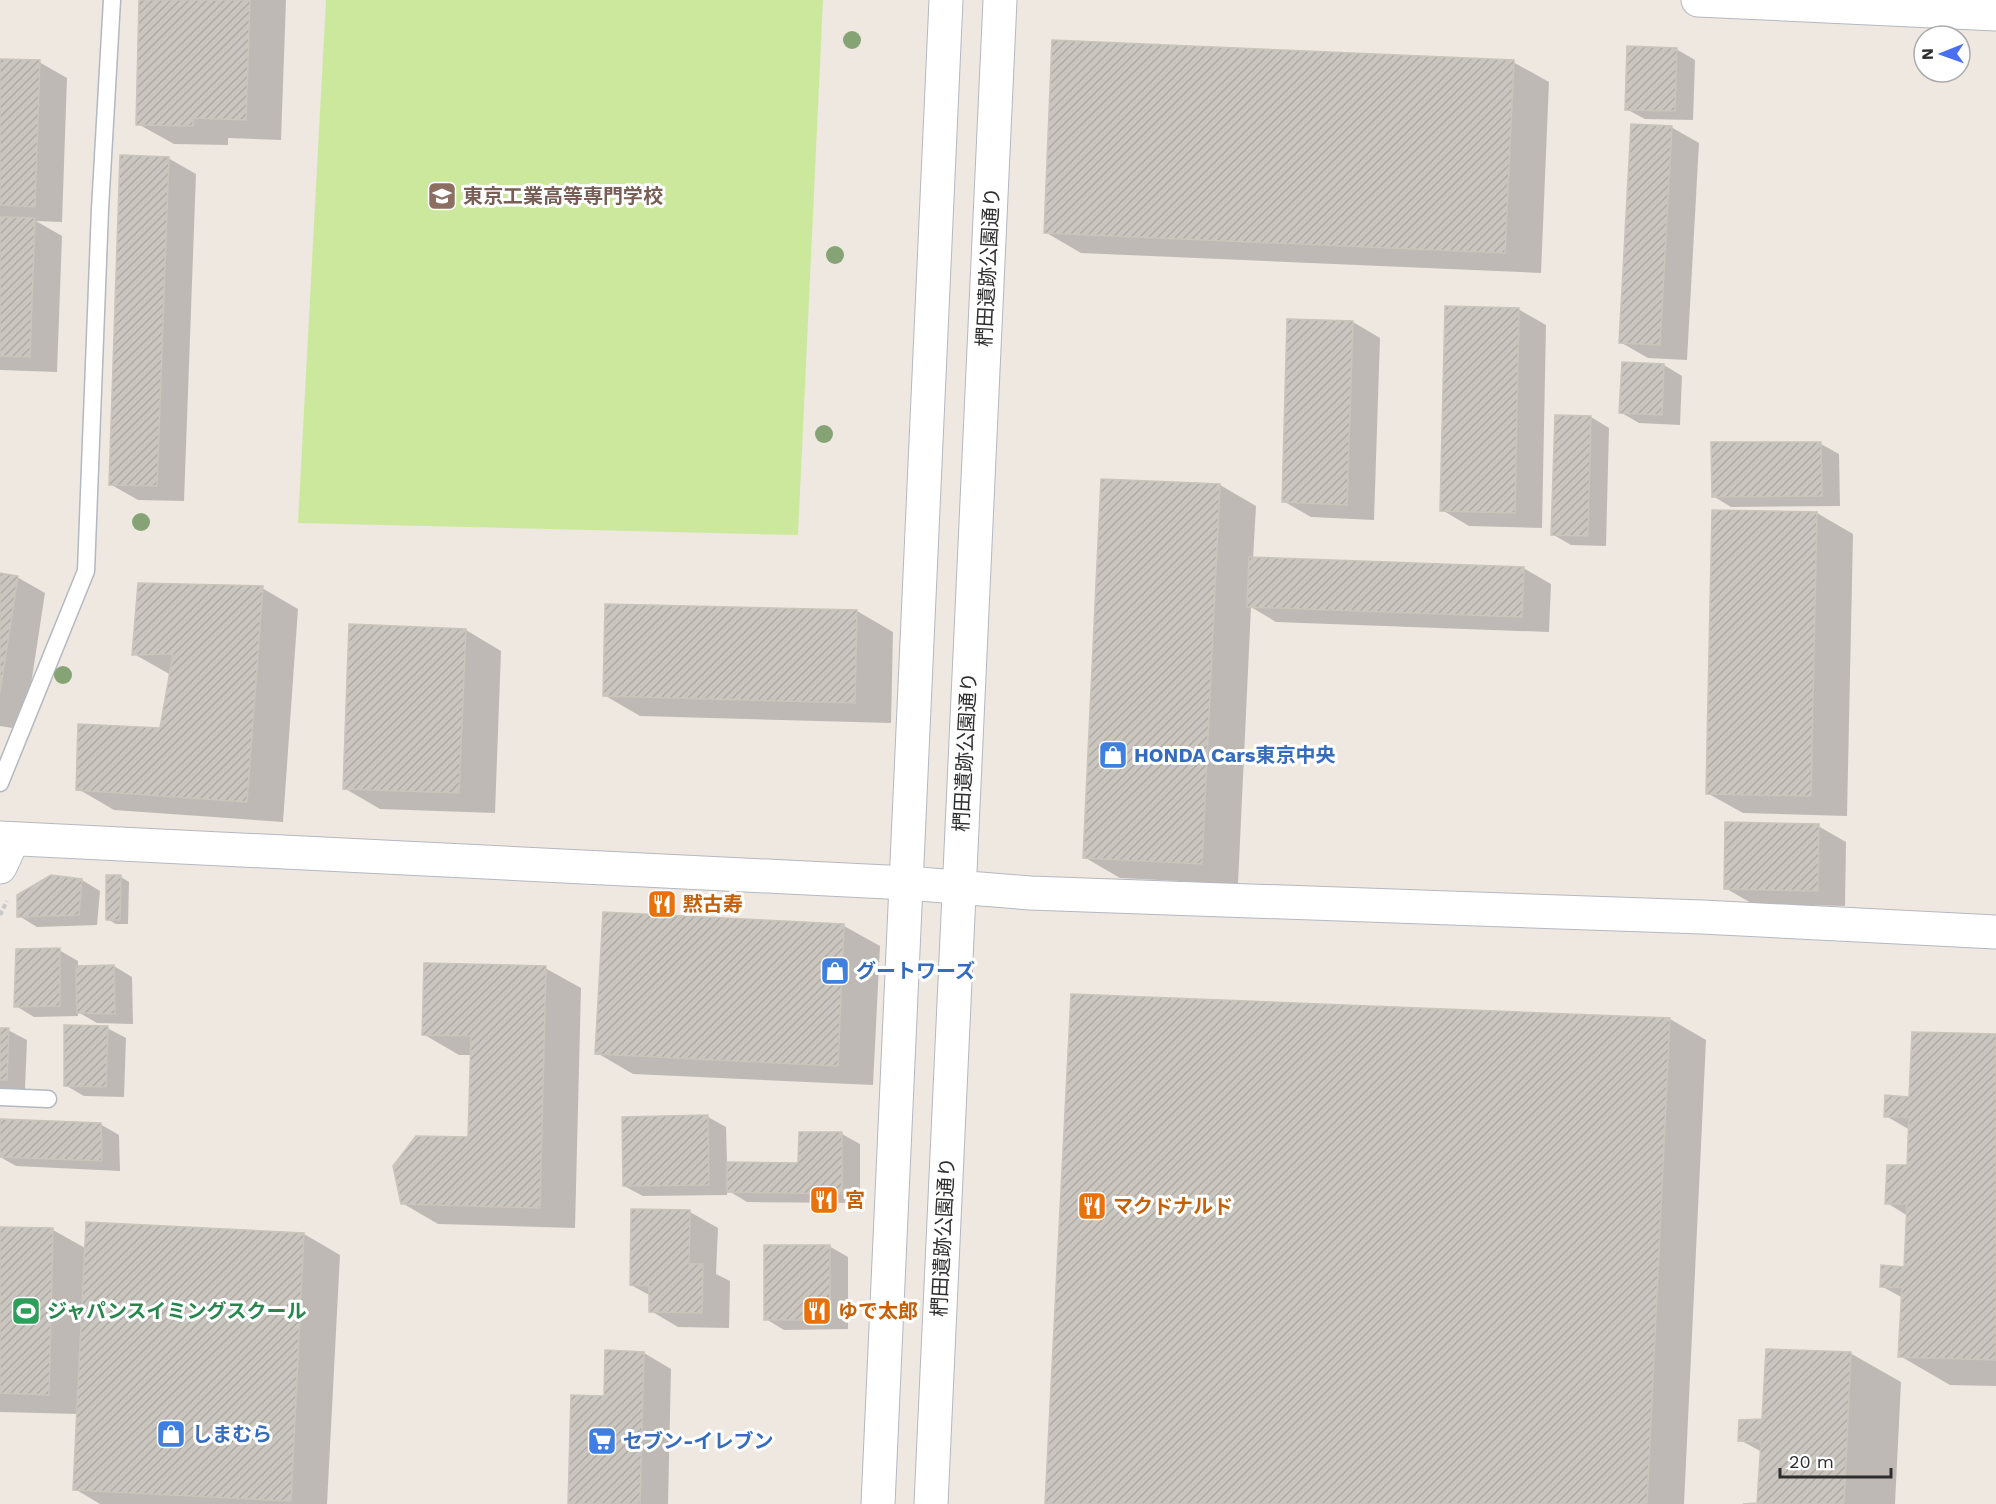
<svg xmlns="http://www.w3.org/2000/svg" width="1996" height="1504" font-family="'Work Sans','Noto Sans JP',sans-serif">
	<defs>
		<pattern id="building-hatch" width="6" height="6" patternUnits="userSpaceOnUse" patternTransform="scale(1.5)"><rect width="6" height="6" fill="#cac6bf"/><path d="M-1 1l2-2M0 6l6-6M5 7l2-2" fill="none" stroke="#aeaaa4"/></pattern>
	</defs>
	<rect width="100%" height="100%" fill="#eee8e1"/>
	<!-- pitch -->
	<path fill="#cbe89d" d="M326 0H823L798 535 298 523Z"/>
	<!-- shadow -->
	<path fill="#0003" d="M140 0H286L281 140 228 138V145L174 144 138 124Z
		M1676 49 1695 60 1693 120 1645 119 1626 109Z
		M0 60 39 62 67 78 62 222 36 221 62 236 57 372 0 370Z
		M1513 62 1549 82 1541 273 1081 253 1045 232Z
		M1671 127 1699 143 1687 360 1648 358 1620 342Z
		M168 158 196 174 184 501 138 500 110 484Z
		M1518 309 1546 325 1542 528 1469 526 1442 510Z
		M1353 322 1380 338 1374 520 1311 517 1283 501Z
		M1664 365 1682 376 1680 425 1639 423 1620 412Z
		M1591 417 1609 428 1606 546 1571 545 1552 534Z
		M1712 444H1821L1839 454 1840 506 1731 507 1713 496Z
		M1103 480 1220 485 1256 506 1253 559 1523 568 1551 584 1549 632 1276 622 1251 607 1238 884 1120 878 1084 857Z
		M1817 513 1853 534 1847 816 1743 813 1707 793Z
		M0 574 17 577 45 593 24 730 0 726Z
		M262 588 298 609 283 822 114 810 78 789 162 730 171 675 134 654Z
		M857 611 893 632 891 723 640 716 604 695Z
		M466 630 501 651 495 813 380 809 344 788Z
		M1818 826 1846 842 1845 906 1753 904 1725 888Z
		M121 877 129 882 128 924H116L107 919Z
		M82 880 100 891 97 925 37 927 19 916Z
		M604 914 844 926 880 946 873 1085 633 1074 597 1053Z
		M59 950 78 961V967L114 966 132 977 133 1024 97 1023 78 1012V1016L34 1017 16 1006Z
		M545 968 581 988 575 1228 438 1224 402 1203 470 1139 472 1055H459L423 1034Z
		M1670 1019 1706 1040 1684 1504H1046Z
		M107 1028 126 1038 124 1097 84 1096 65 1085Z
		M0 1030H8L27 1040 25 1089H0Z
		M1996 1036V1386L1950 1385 1900 1356 1903 1298 1881 1286 1905 1268 1908 1216 1887 1203 1909 1167 1910 1130 1886 1116Z
		M708 1117 726 1127 727 1164H800V1134H842L860 1144V1203L747 1202 727 1190V1195L643 1196 624 1186Z
		M0 1120 100 1124 119 1135 120 1171 16 1166 0 1157Z
		M633 1211 690 1212 718 1228 716 1274 730 1281 729 1328 678 1327 651 1311V1296L631 1285Z
		M0 1228 53 1230 87 1249 304 1234 340 1255 327 1504H100L75 1489 79 1414 0 1412Z
		M829 1246 848 1257V1329L784 1330 766 1319Z
		M644 1353 671 1369 668 1504H570L605 1398Z
		M1850 1353 1901 1382 1895 1504H1759L1762 1452 1740 1440 1763 1420Z"/>
	<!-- building -->
	<path fill="url(#building-hatch)" stroke="#cac4ba" stroke-width="1.5" d="M139 0H250L246 120 193 118V126L136 125Z
		M1052 40 1514 60 1505 253 1044 233Z
		M1627 46 1677 48 1675 111 1625 110Z
		M0 59 40 60 35 207 0 205Z
		M1631 124 1672 126 1660 345 1619 343Z
		M120 155 169 157 157 486 109 485Z
		M0 217 35 218 30 357 0 356Z
		M1445 306 1519 308 1515 513 1440 511Z
		M1287 319 1353 321 1347 505 1282 502Z
		M1622 362 1664 364 1662 415 1619 413Z
		M1555 415 1591 416 1588 536 1551 535Z
		M1711 442H1821L1822 496 1712 497Z
		M1101 479 1220 484 1202 864 1083 858Z
		M1712 510 1817 512 1811 796 1706 794Z
		M1249 557 1524 567 1522 617 1247 607Z
		M0 573 18 576 0 692Z
		M138 583 263 586 247 802 76 790 78 724 160 728 173 654 132 655Z
		M605 604 857 610 855 703 603 696Z
		M349 624 466 629 459 793 343 789Z
		M1725 822 1819 824 1818 891 1724 889Z
		M51 875 82 879 79 915 17 917V895Z
		M106 875H121L120 920H106Z
		M603 912 844 924 838 1066 595 1054Z
		M60 948V1006L14 1007 16 949Z
		M424 963 546 966 540 1208 401 1204 393 1166 416 1136 468 1137 471 1036 422 1035Z
		M114 965 115 1014 77 1013 76 966Z
		M1071 994 1670 1018 1647 1504H1045Z
		M64 1025 108 1026 106 1087 64 1086Z
		M0 1028H9L7 1080H0Z
		M1912 1032 1996 1034V1360L1898 1357 1902 1287H1880L1881 1265 1904 1267 1907 1204H1885L1887 1165H1907L1909 1117H1884L1885 1095 1909 1097Z
		M708 1115 709 1185 623 1186 622 1117Z
		M0 1119 101 1123 102 1161 0 1157Z
		M799 1132H842V1194L727 1192V1162L798 1163Z
		M631 1209 690 1210 689 1264H703L702 1313 649 1312V1286L630 1285Z
		M86 1222 304 1233 291 1501 73 1490Z
		M0 1227 53 1228 49 1395 0 1393Z
		M764 1245H830V1320H764Z
		M1766 1349 1851 1352 1844 1504H1743L1757 1503 1761 1442 1738 1441 1739 1420 1762 1419Z
		M605 1350 644 1352 640 1504H568L571 1395 604 1396Z"/>
	<g fill="none" stroke-linecap="round" stroke-linejoin="round">
		<!-- lane casing -->
		<g stroke="#b4b8c0" stroke-width="19">
			<path id="lane" d="M0 783 86 571 100 209 112 0
				M0 1097 48 1099"/>
		</g>
		<!-- street casing -->
		<g stroke="#b4b8c0" stroke-width="35">
			<path id="street" d="M0 838 907 883
				M0 867 13 839"/>
		</g>
		<!-- secondary casing -->
		<g stroke="#b4b8c0" stroke-width="35">
			<path id="secondary" d="M1698 0 1996 14
				M907 883 1030 893 1702 917 1996 932
				M878 1504 946 0
				M931 1504 1000 0"/>
		</g>
		<!-- path -->
		<path stroke="#c9c9c9" stroke-width="4" stroke-dasharray="4.5 3" stroke-linecap="butt" d="M0 915 7 901"/>
		<!-- lane -->
		<use href="#lane" stroke="#fff" stroke-width="16"/>
		<!-- street -->
		<use href="#street" stroke="#fff" stroke-width="33"/>
		<!-- secondary -->
		<use href="#secondary" stroke="#fff" stroke-width="33"/>
	</g>
	<!-- trees -->
	<g fill="#86a376">
		<circle cx="852" cy="40" r="9"/>
		<circle cx="835" cy="255" r="9"/>
		<circle cx="824" cy="434" r="9"/>
		<circle cx="141" cy="522" r="9"/>
		<circle cx="63" cy="675" r="9"/>
	</g>
	<!-- icons -->
	<defs>
		<g id="school-square" transform="scale(1.5)"><rect x="-9" y="-9" width="18" height="18" rx="4" fill="#8d6e63" stroke="#fff"/><path d="M0-5L7-2L0 1L-7-2ZM-4 1L0 2.5L4 1V4Q0 6-4 4Z" fill="#fff"/></g>
		<g id="shop-square" transform="scale(1.5)"><rect x="-9" y="-9" width="18" height="18" rx="4" fill="#3f7fe0" stroke="#fff"/><path d="M-5-2.5h2.3a2.7 3.5 0 0 1 5.4 0H5L5.5 6h-11ZM-1.5-2.5h3a1.5 2.3 0 0 0-3 0Z" fill="#fff"/></g>
		<g id="restaurant-square" transform="scale(1.5)"><rect x="-9" y="-9" width="18" height="18" rx="4" fill="#e8710a" stroke="#fff"/><path d="M-5-6h1v4h1v-4h1v4h1v-4h1v5L-1.5 .5V6h-2V.5L-5-1ZM5-6V6H3V1.5H1.5Q1.5-4 5-6Z" fill="#fff"/></g>
		<g id="stadium-square" transform="scale(1.5)"><rect x="-9" y="-9" width="18" height="18" rx="4" fill="#2e9e5b" stroke="#fff"/><path d="M0-5a6.5 5 0 1 0 0 10a6.5 5 0 1 0 0-10ZM-3.5-1.8h7v3.6h-7Z" fill="#fff"/></g>
		<g id="supermarket-square" transform="scale(1.5)"><rect x="-9" y="-9" width="18" height="18" rx="4" fill="#3f7fe0" stroke="#fff"/><path d="M-6-5.5h2.5l.6 2H6L4.5 2H-2.5L-4.4-4H-6ZM-1.5 3.2a1.3 1.3 0 1 0 .1 0ZM3 3.2a1.3 1.3 0 1 0 .1 0Z" fill="#fff"/></g>
	</defs>
	<g fill-rule="evenodd">
		<use href="#school-square" x="442" y="196"/>
		<use href="#shop-square" x="1113" y="755"/>
		<use href="#restaurant-square" x="662" y="904"/>
		<use href="#shop-square" x="835" y="971"/>
		<use href="#restaurant-square" x="824" y="1200"/>
		<use href="#restaurant-square" x="1092" y="1206"/>
		<use href="#stadium-square" x="26" y="1311"/>
		<use href="#restaurant-square" x="817" y="1311"/>
		<use href="#shop-square" x="171" y="1434"/>
		<use href="#supermarket-square" x="602" y="1441"/>
	</g>
	<g text-anchor="middle" dominant-baseline="central" stroke-width="6" stroke-linejoin="round" paint-order="stroke">
		<!-- education labels -->
		<g font-size="20" font-weight="bold" fill="#785e54" stroke="#fff" text-anchor="start">
			<text x="463" y="196">東京工業高等専門学校</text>
		</g>
		<!-- street labels -->
		<g font-size="20" fill="#2e2e2e" stroke="#fff">
			<text transform="translate(988 267) rotate(-87)">椚田遺跡公園通り</text>
			<text transform="translate(965 752) rotate(-87)">椚田遺跡公園通り</text>
			<text transform="translate(943 1237) rotate(-87)">椚田遺跡公園通り</text>
		</g>
		<!-- shop labels -->
		<g font-size="20" font-weight="bold" fill="#366cbe" stroke="#fff" text-anchor="start">
			<text x="1134" y="755">HONDA Cars東京中央</text>
			<text x="856" y="971">グートワーズ</text>
			<text x="192" y="1434">しまむら</text>
			<text x="623" y="1441">セブン-イレブン</text>
		</g>
		<!-- food labels -->
		<g font-size="20" font-weight="bold" fill="#c56008" stroke="#fff" text-anchor="start">
			<text x="683" y="904">黙古寿</text>
			<text x="845" y="1200">宮</text>
			<text x="1113" y="1206">マクドナルド</text>
			<text x="838" y="1311">ゆで太郎</text>
		</g>
		<!-- leisure labels -->
		<g font-size="20" font-weight="bold" fill="#27864d" stroke="#fff" text-anchor="start">
			<text x="47" y="1311">ジャパンスイミングスクール</text>
		</g>
	</g>
	<!-- north arrow -->
	<g transform="translate(1942 54) rotate(269)"><circle r="28" fill="#ffffff" stroke="#ababab" stroke-width="1.5"/>
	<path d="M0-4.5L10 22L0 15L-10 22Z" fill="#496ff3"/>
	<text y="-9" font-size="16" font-weight="bold" text-anchor="middle" fill="#2e2e2e">N</text>
	</g>
	<!-- scale -->
	<path d="M1780 1468v9h111v-9" fill="none" stroke="#2e2e2e" stroke-width="3"/>
	<text x="1789" y="1468" font-size="18" fill="#2e2e2e" stroke="#ffffff" stroke-width="4.5" paint-order="stroke">20 m</text>
</svg>
